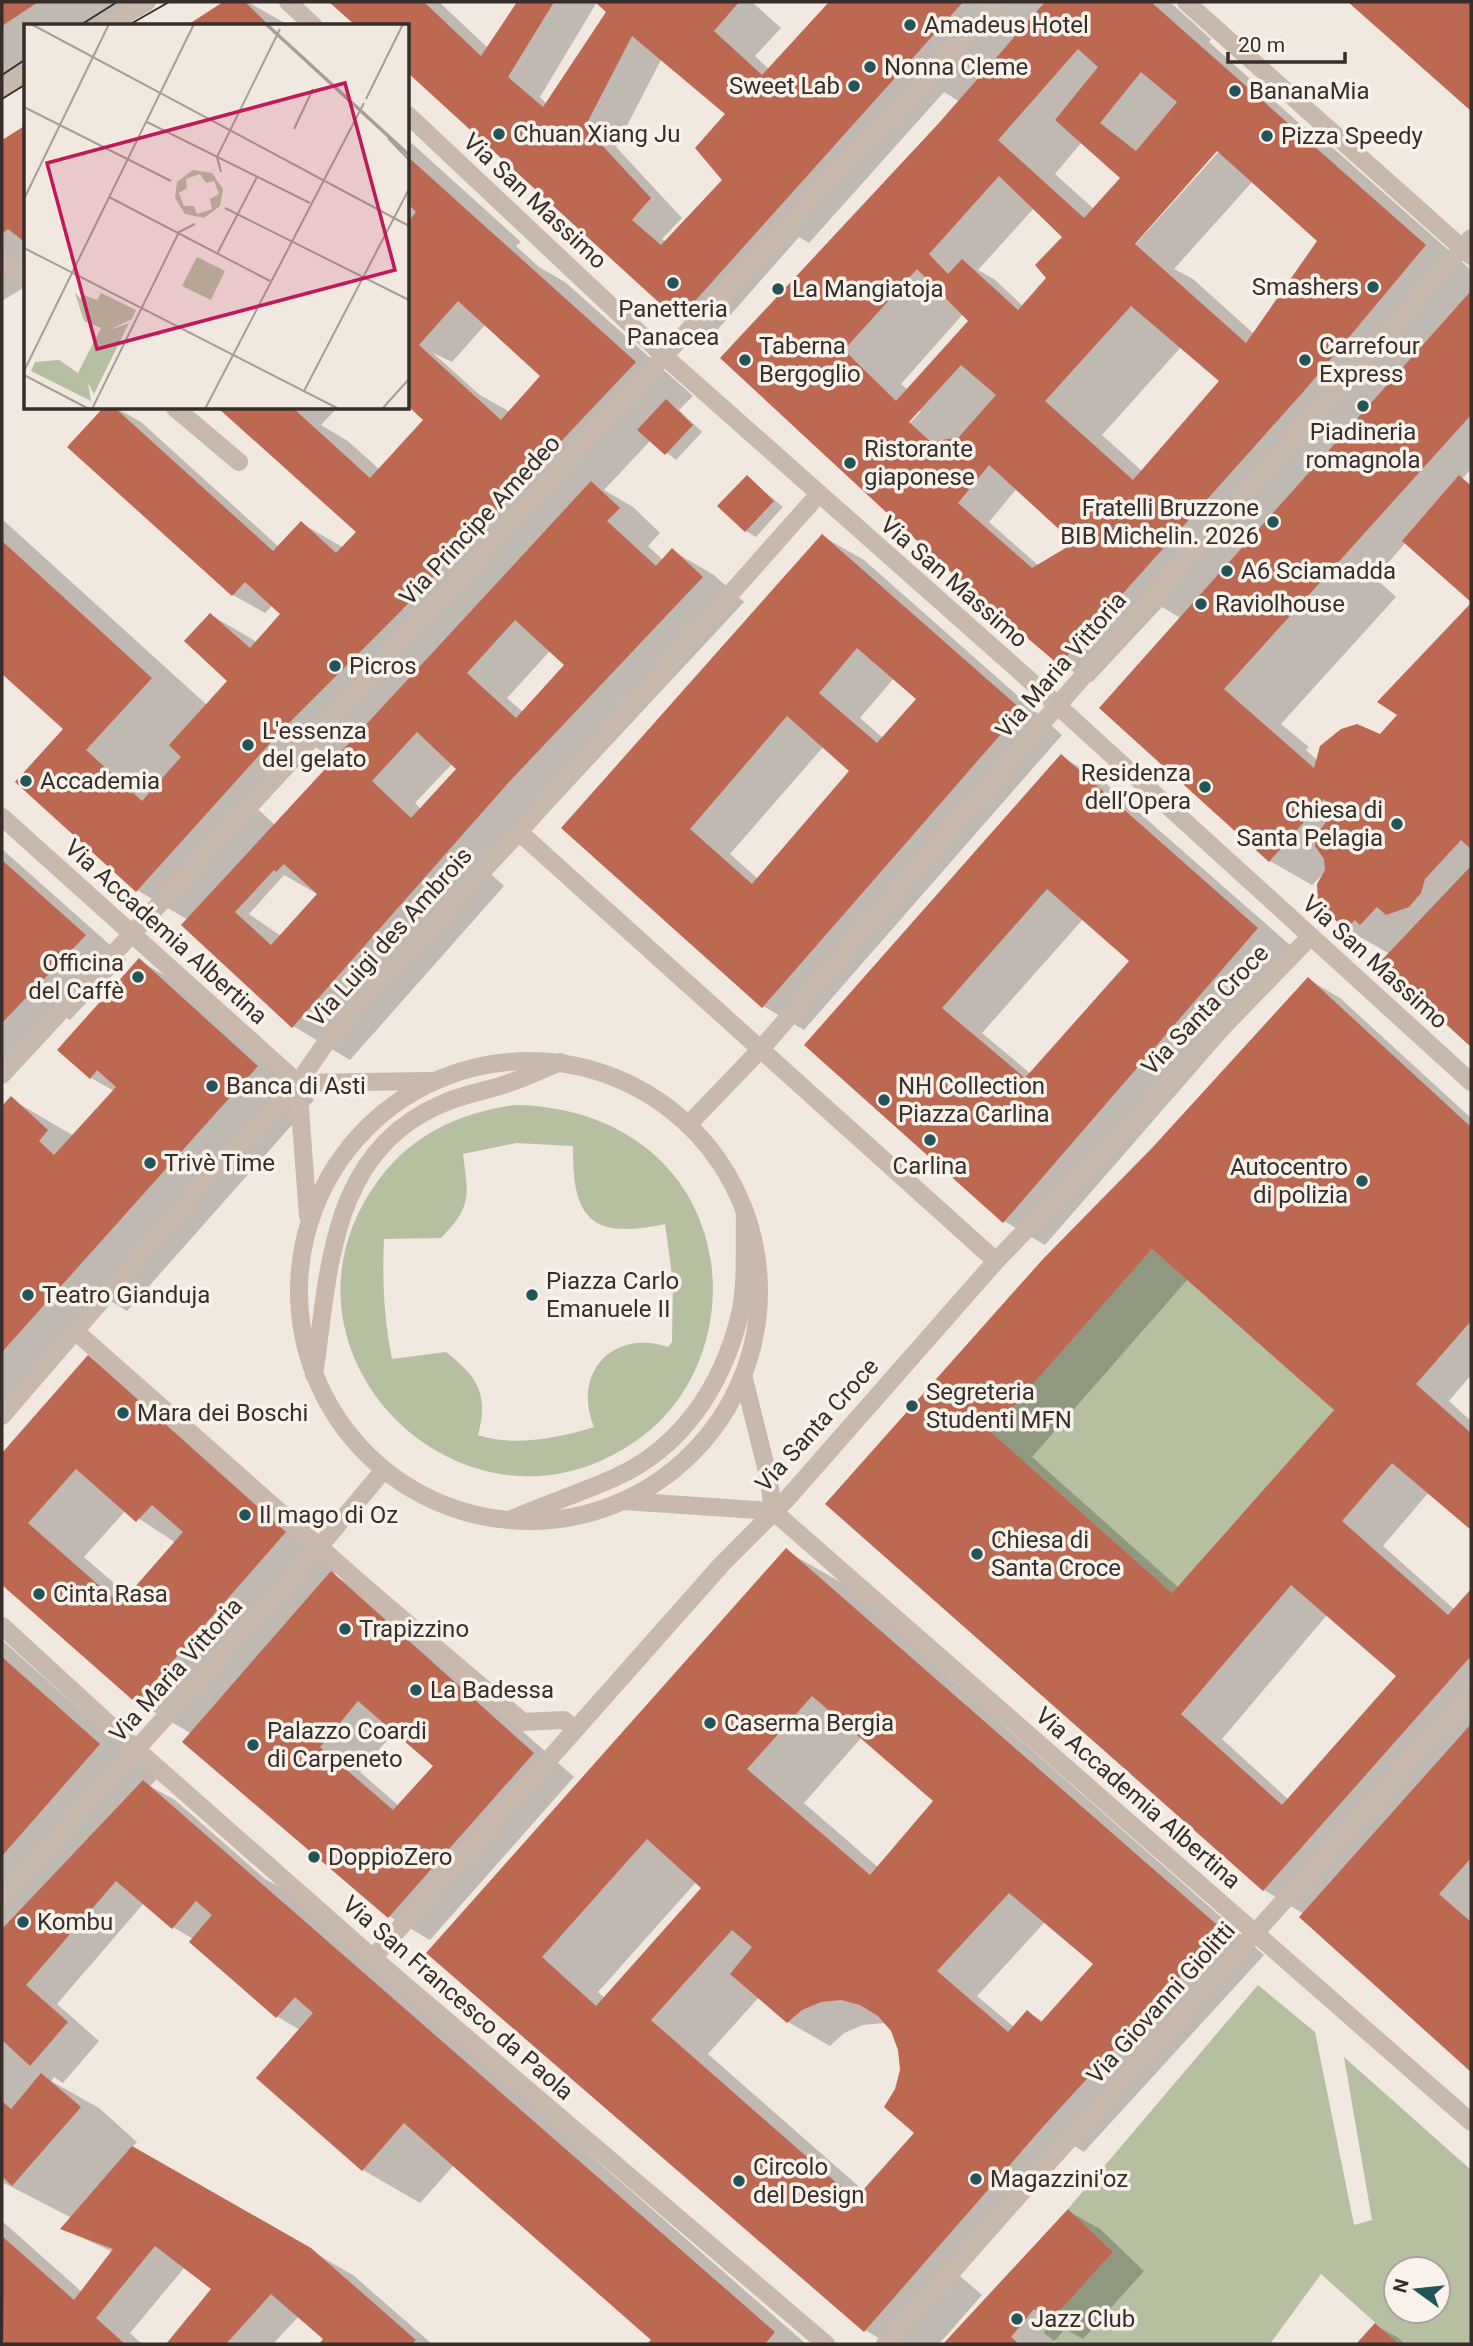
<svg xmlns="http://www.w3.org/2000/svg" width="1473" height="2346" font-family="Roboto,sans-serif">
	<rect width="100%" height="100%" fill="#f1e8df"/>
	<!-- green -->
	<path fill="#b6bfa0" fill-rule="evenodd" d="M515 1105C612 1106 696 1161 711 1262 720 1326 696 1395 644 1435 471 1568 249 1352 380 1178 413 1134 461 1112 515 1105ZM516 1143 573 1146C572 1219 591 1240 665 1224L673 1282 672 1342 668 1347C612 1328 572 1374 594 1427 560 1438 513 1447 478 1435 489 1395 478 1377 446 1352L392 1359C384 1319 382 1279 384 1239L441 1238C473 1205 468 1196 463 1154Z
		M1152 1249 1334 1410 1172 1593 991 1432Z
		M1258 1985 1315 2032 1354 2225 1372 2220 1344 2057 1471 2170V2344H1399L1321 2274 1270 2344H1058L1044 2333 1050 2322 1113 2252 1068 2209ZM1396 2269H1438V2311H1396Z"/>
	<!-- shadow -->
	<path fill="#0003" fill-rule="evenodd" d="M2 2H146L108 26H26V80L2 96Z
		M226 2H248L290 26H188Z
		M331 2H439L488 48 518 2H752L781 28 755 56 770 70 832 2H1170L1211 39 1209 42 1300 124 1316 133 1471 270V469L1462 479 1471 484V600L1406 542 1375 578 1396 597 1281 724 1309 747 1306 750 1318 761 1381 736 1400 715 1380 701 1471 606V1044L1381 963 1390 954 1346 929 1320 901 1326 871 1312 885 1270 861 1172 770 1182 619 1162 607 1092 682 1060 664 723 358 960 102 944 92 809 243 799 237 711 337 679 318 408 71V26H358ZM597 2 608 11 547 104 540 97ZM662 58 728 114 723 179 666 242 662 239 682 218 616 147ZM1082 142 1122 178 1094 209 1055 174ZM1221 144 1224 146 1134 246 1131 244ZM1253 181 1319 241 1254 334 1193 279 1174 269ZM1034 208 1064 237 1049 278 1023 306 994 279 978 270ZM963 314 972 323 908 390 901 384ZM1182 346 1222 381 1143 472 1102 435ZM916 411H921L905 429 902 427ZM1018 487 1087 552 1039 566 989 522Z
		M1351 2H1471V109Z
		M26 127V286L2 301V142Z
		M408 140 521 242 516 246 539 267 565 282 693 396 679 410 702 432 676 460 651 440 604 490 633 507 660 533 648 546 664 561 673 551 714 575 744 602 491 874 504 886 350 1060 293 1026 188 920 137 890 70 734 2 672V519L207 705 230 681 211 615 257 642 283 613 273 605 265 613 233 595 70 447 105 408H116L141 422 279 547 301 523 344 548 358 532 221 408H337L321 425 348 441 380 470 425 420 408 404ZM486 324 543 376 510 412 480 395 433 353 452 362ZM550 651 566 665 523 712 507 698ZM304 741 336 759 275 825 249 801ZM453 763 459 769 421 809 415 803ZM138 778 153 787 155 788 152 793ZM284 875 319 895 281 936 249 914Z
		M747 477 783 507 756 537 746 531Z
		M822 536 864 560 1062 735 804 1030 763 1006 563 828ZM894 678 919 699 883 738 860 718ZM824 746 852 771 758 879 730 854Z
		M1062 757 1103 781 1299 953 1045 1245 1004 1221 806 1045ZM1084 918 1132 960 1031 1074 982 1033Z
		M2 849 127 960 70 1020 60 1014 2 1074Z
		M140 961 197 994 314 1100 127 1311 111 1301 2 1405V1109L11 1099 74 1136 114 1091 91 1078Z
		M1308 979 1340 998 1471 1118V1375L1449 1401 1471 1421V1528L1429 1492 1383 1546 1455 1610 1471 1592V2069L1301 1917 1304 1914 1264 1890 828 1503ZM1188 1279 1336 1410 1179 1588 1032 1457ZM1327 1615 1398 1676 1289 1800 1222 1739Z
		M88 1357 146 1390 343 1566 334 1575 373 1598 574 1777 430 1940 389 1916 192 1734 137 1702 2 1582V1455ZM126 1510 176 1543 129 1596 84 1557ZM395 1731 435 1765 399 1806 360 1772Z
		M786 1551 844 1584 1264 1955 1084 2152 1074 2146 960 2276 982 2295 939 2344H889L865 2330 429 1953ZM862 1737 935 1801 879 1868 804 1803ZM697 1881 704 1888 605 1998 598 1992ZM1045 1922 1095 1964 1044 2022 1027 2012 1014 2027 977 1996ZM759 1997 788 2022 830 2046 844 2033 863 2025 884 2023 892 2030 900 2049 901 2070 897 2090 917 2132 864 2191 708 2054Z
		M2 1640 157 1779 150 1786 175 1800 265 1879 291 1893 806 2344H650L654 2340 454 2165 420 2203 363 2170 300 2030 278 2017 192 1942 193 1939 173 1927 144 1903 57 2004 99 2041 63 2083 54 2077 51 2081 99 2108 137 2142 131 2148 353 2275 432 2344H321L326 2339 299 2316 273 2344H168L214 2289 185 2267 130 2333 142 2344H7L2 2340V2221L82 2292 113 2252 63 2229 72 2218 2 2182Z
		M1068 2211 1100 2229 1144 2271 1083 2339 1065 2329 1052 2344H945Z
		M1375 2325 1397 2337 1405 2344H1358Z"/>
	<!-- building -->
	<path fill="#bd6851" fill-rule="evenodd" d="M2 2H38L2 26Z
		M223 2H245L270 26H186Z
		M329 2H424L481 56 517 2H554L508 77 543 107 606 12 595 2H739L714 31 762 75 829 2H963L678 320 408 73V26H356ZM632 36 725 114 695 148 722 180 661 245 632 220 651 198 585 127Z
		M1045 2H1151L1426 245 1304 391 1059 665 955 576 720 358 938 124ZM1078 49 1098 67 1055 120 1120 178 1084 218 998 140ZM1141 72 1177 102 1136 151 1100 123ZM1217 151 1317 241 1246 343 1135 244ZM999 176 1062 237 1035 265 1046 278 1018 310 962 259 948 274 929 254ZM917 269 968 321 896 401 844 350ZM1131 306 1219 381 1133 480 1045 401ZM961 365 996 395 959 437 931 442 909 422ZM989 465 1074 543 1032 568 958 503Z
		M1348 2H1471V111Z
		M26 125V237L22 240 8 229 2 233V140Z
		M408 157 636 362 400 612 282 730 136 892 15 782 63 729 2 674V541L152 678 86 750 142 801 181 757 169 745 227 681 184 641 210 613 250 648 280 614 245 582 232 596 67 447 103 408H115L273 551 301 521 336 553 356 532 218 408H293L370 478 423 420 408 406V222L416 212 408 204ZM458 301 540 376 501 420 419 345Z
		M1470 292 1471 415 1224 689 1314 768 1320 746 1341 729 1357 724 1380 734 1397 715 1377 702 1471 603V849L1461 840 1425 879 1421 893 1409 907 1386 915 1377 907 1360 925 1355 920 1345 930 1318 902 1317 884 1325 870 1324 859 1315 846 1316 836 1333 812 1324 799 1269 862 1099 708Z
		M666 399 693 425 665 455 637 430Z
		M747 475 774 501 745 532 717 506Z
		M1459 475 1471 486V602L1402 541Z
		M591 481 620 508 607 521 656 566 672 548 703 577 509 782 292 1028 181 925ZM515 620 564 665 516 718 467 673ZM417 732 456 769 411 818 372 781ZM284 864 317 894 271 945 235 912 274 870 276 872Z
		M822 534 1022 710 762 1008 561 828ZM857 648 916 699 877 743 819 693ZM787 716 849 771 752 884 690 829Z
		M1061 754 1258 928 1003 1223 804 1045ZM1047 889 1129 961 1025 1078 942 1008Z
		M2 860 86 935 2 1023Z
		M1471 866V1047L1379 963Z
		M139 958 258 1066 2 1352V1106L11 1096 48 1130 39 1141 54 1155 116 1087 97 1070 90 1079 57 1050Z
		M1308 977 1471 1127V1321L1416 1384 1471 1433V1530L1392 1463 1342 1521 1448 1615 1471 1589V1656L1263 1891 825 1504 1043 1259 1152 1148ZM1152 1249 1334 1410 1172 1593 991 1432ZM1291 1585 1396 1676 1282 1805 1181 1714Z
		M88 1355 286 1532 136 1703 2 1585V1453ZM76 1469 136 1522 152 1505 183 1532 120 1604 28 1523Z
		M786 1548 1223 1930 1041 2129 864 2332 426 1953ZM812 1696 933 1801 870 1875 747 1769ZM647 1839 701 1888 596 2006 542 1957ZM1009 1893 1093 1964 1041 2022 1027 2010 1008 2032 937 1971ZM732 1930 752 1947 730 1974 787 2023 802 2010 821 2002 841 2000 860 2005 878 2016 891 2031 898 2050 900 2070 895 2089 884 2107 914 2133 855 2199 651 2020Z
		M331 1571 534 1753 388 1918 182 1742ZM358 1701 433 1766 393 1810 320 1747Z
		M2 1657 100 1744 2 1856Z
		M1471 1724V1858L1439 1894 1471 1922V2072L1299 1917Z
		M143 1780 775 2332 765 2344H647L651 2340 404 2123 362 2171 256 2078 313 2013 295 1997 276 2018 189 1942 212 1915 196 1901 172 1929 116 1881 26 1985 68 2022 30 2066 2 2040V1929Z
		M41 2073 81 2107 12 2186 2 2176V2101L11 2109Z
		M132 2146 311 2248 416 2340 412 2344H319L323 2339 271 2294 226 2344H166L211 2289 155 2246 96 2318 125 2344H4L2 2236 74 2300 113 2249 60 2229Z
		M1068 2209 1113 2252 1050 2322 1034 2309 1011 2337 1019 2344H943Z
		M1375 2323 1399 2344H1356Z"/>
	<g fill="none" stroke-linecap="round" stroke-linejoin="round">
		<!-- service -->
		<path stroke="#c9b8ac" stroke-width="18" d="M314 1375C330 1269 329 1151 444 1103 464 1094 486 1091 506 1084 524 1078 542 1070 560 1062
			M509 1520C544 1505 580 1493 614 1478 682 1448 723 1385 740 1314 747 1282 744 1245 745 1212"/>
		<!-- pedestrian -->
		<path stroke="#c9b8ac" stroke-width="18" d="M74 1330 367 1589 523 1722 564 1720 574 1729"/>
		<!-- minor -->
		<path stroke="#c9b8ac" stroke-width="18" d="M288 2 314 26
			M1186 2 1471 256
			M408 115 664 356 1025 676 1471 1082
			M2 258 26 280
			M175 408 239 462
			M519 832 996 1261
			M2 1075 664 356 999 2
			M688 1125 761 1049 1056 707 1471 238
			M2 1416 207 1178 298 1083 330 1037 355 1008 519 832 818 495
			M2 1626 137 1750 373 1958 826 2344
			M2 1898 319 1547 383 1471
			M373 1958 722 1564 786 1500 996 1261 1311 936
			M885 2344 1471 1693"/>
		<!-- tertiary -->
		<path stroke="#c9b8ac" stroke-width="18" d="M106 26 147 2
			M2 88 26 73
			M2 817 298 1083 308 1216
			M299 1291a230 230 0 1 1 460 0a230 230 0 1 1-460 0Z
			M298 1083 430 1081
			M743 1375 769 1479 773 1511
			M623 1501 773 1511 1471 2122"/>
		<!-- tram -->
		<path stroke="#372e2a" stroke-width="2" d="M79 26 117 2
			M127 26 169 2
			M2 75 26 59
			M2 99 26 84"/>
	</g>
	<!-- markers -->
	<g fill="#235456" stroke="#f9f2eb" stroke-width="2.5">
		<circle cx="910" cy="25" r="7"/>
		<circle cx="870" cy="67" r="7"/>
		<circle cx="854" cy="86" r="7"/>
		<circle cx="1235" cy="91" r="7"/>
		<circle cx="499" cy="134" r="7"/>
		<circle cx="1267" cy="136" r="7"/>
		<circle cx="673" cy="283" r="7"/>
		<circle cx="1373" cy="287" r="7"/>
		<circle cx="778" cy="289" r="7"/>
		<circle cx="745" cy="360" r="7"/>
		<circle cx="1305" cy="360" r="7"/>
		<circle cx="1363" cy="406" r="7"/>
		<circle cx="850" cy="463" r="7"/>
		<circle cx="1273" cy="522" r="7"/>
		<circle cx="1227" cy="571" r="7"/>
		<circle cx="1201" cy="604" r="7"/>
		<circle cx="335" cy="666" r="7"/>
		<circle cx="248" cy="745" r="7"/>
		<circle cx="26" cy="781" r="7"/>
		<circle cx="1205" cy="787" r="7"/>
		<circle cx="1397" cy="824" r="7"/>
		<circle cx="138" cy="977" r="7"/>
		<circle cx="212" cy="1086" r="7"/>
		<circle cx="884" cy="1100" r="7"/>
		<circle cx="930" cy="1140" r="7"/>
		<circle cx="150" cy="1163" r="7"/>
		<circle cx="1362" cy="1181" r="7"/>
		<circle cx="28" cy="1295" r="7"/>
		<circle cx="532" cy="1295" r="7"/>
		<circle cx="912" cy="1406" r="7"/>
		<circle cx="123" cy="1413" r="7"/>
		<circle cx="245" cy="1515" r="7"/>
		<circle cx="977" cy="1554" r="7"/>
		<circle cx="39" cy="1594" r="7"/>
		<circle cx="345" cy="1629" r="7"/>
		<circle cx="416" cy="1690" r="7"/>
		<circle cx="710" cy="1723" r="7"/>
		<circle cx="253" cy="1745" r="7"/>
		<circle cx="314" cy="1857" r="7"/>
		<circle cx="23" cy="1922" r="7"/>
		<circle cx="976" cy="2179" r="7"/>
		<circle cx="739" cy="2181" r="7"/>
		<circle cx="1017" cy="2319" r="7"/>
	</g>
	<g text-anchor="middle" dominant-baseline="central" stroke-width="7" stroke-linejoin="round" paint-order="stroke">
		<!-- poi labels -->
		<g font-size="24" fill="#372e2a" stroke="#f9f2eb" text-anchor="start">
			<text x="924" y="25">Amadeus Hotel</text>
			<text x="884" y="67">Nonna Cleme</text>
			<text x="840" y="86" text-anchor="end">Sweet Lab</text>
			<text x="1249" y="91">BananaMia</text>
			<text x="513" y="134">Chuan Xiang Ju</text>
			<text x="1281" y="136">Pizza Speedy</text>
			<text x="1359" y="287" text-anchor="end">Smashers</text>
			<text x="792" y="289">La Mangiatoja</text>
			<text x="673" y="309" text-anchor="middle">Panetteria<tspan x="673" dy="28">Panacea</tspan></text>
			<text x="759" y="346">Taberna<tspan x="759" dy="28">Bergoglio</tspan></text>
			<text x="1319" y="346">Carrefour<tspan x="1319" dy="28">Express</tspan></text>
			<text x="1363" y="432" text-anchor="middle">Piadineria<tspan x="1363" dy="28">romagnola</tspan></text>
			<text x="864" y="449">Ristorante<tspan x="864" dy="28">giaponese</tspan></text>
			<text x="1259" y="508" text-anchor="end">Fratelli Bruzzone<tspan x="1259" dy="28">BIB Michelin. 2026</tspan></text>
			<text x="1241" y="571">A6 Sciamadda</text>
			<text x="1215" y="604">Raviolhouse</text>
			<text x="349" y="666">Picros</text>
			<text x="262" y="731">L'essenza<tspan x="262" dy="28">del gelato</tspan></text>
			<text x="1191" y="773" text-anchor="end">Residenza<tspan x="1191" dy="28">dell’Opera</tspan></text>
			<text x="40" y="781">Accademia</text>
			<text x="1383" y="810" text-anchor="end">Chiesa di<tspan x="1383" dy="28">Santa Pelagia</tspan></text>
			<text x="124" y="963" text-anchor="end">Officina<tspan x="124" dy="28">del Caffè</tspan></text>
			<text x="226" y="1086">Banca di Asti</text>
			<text x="898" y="1086">NH Collection<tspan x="898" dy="28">Piazza Carlina</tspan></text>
			<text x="164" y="1163">Trivè Time</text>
			<text x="930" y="1166" text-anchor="middle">Carlina</text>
			<text x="1348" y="1167" text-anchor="end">Autocentro<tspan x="1348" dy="28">di polizia</tspan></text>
			<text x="546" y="1281">Piazza Carlo<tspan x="546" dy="28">Emanuele II</tspan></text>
			<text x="42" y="1295">Teatro Gianduja</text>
			<text x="926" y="1392">Segreteria<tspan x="926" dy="28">Studenti MFN</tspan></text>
			<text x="137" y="1413">Mara dei Boschi</text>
			<text x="259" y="1515">Il mago di Oz</text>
			<text x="991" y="1540">Chiesa di<tspan x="991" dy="28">Santa Croce</tspan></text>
			<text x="53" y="1594">Cinta Rasa</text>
			<text x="359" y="1629">Trapizzino</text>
			<text x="430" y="1690">La Badessa</text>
			<text x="724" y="1723">Caserma Bergia</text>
			<text x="267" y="1731">Palazzo Coardi<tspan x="267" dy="28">di Carpeneto</tspan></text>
			<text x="328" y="1857">DoppioZero</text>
			<text x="37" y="1922">Kombu</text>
			<text x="753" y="2167">Circolo<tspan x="753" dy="28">del Design</tspan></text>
			<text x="990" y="2179">Magazzini'oz</text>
			<text x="1031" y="2319">Jazz Club</text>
		</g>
		<!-- street labels -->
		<g font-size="24" fill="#372e2a" stroke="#f9f2eb">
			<text transform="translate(535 201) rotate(43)">Via San Massimo</text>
			<text transform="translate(480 520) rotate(-47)">Via Principe Amedeo</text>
			<text transform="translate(954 582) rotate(41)">Via San Massimo</text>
			<text transform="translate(1061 665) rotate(-49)">Via Maria Vittoria</text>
			<text transform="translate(166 932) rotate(42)">Via Accademia Albertina</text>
			<text transform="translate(390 937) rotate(-48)">Via Luigi des Ambrois</text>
			<text transform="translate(1375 962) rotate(42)">Via San Massimo</text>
			<text transform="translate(1205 1010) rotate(-46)">Via Santa Croce</text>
			<text transform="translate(817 1425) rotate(-48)">Via Santa Croce</text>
			<text transform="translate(176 1670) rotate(-48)">Via Maria Vittoria</text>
			<text transform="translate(1138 1798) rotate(41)">Via Accademia Albertina</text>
			<text transform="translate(458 1998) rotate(41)">Via San Francesco da Paola</text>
			<text transform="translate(1161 2003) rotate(-48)">Via Giovanni Giolitti</text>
		</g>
	</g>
	<!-- overview -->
	<g transform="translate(24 24)">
		<rect width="385" height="385" fill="#f1e8df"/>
		<path d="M169 146 188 149 199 165 196 182 180 194 161 190 151 174 153 158ZM176 150 182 159 190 157 195 170 186 175 188 185 173 190 170 182H160L155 169 163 164 162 155ZM173 233 201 247 187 276 158 262ZM51 269 57 275 60 271 73 276 77 269 112 286 108 295 85 306 105 299 70 370 64 359 67 377 7 347 11 338 35 336 54 349 77 304 60 297Z" fill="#b6bfa0" fill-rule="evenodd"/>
		<path fill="none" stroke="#a79e97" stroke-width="2" d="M7 0 385 202M241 0 385 132M243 0 385 130M342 75 379 0M0 83 147 157M123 98 286 179M270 105 289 65M364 114 385 136M197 148 193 133 256 5M85 173 246 257M0 175 85 0M201 184 385 276M0 224 315 385M194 228 233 153M0 347 170 0M0 351 65 385M280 367 385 165M68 385 155 208 171 200M181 385 340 79M358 385 385 355"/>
		<path fill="#c2185b" fill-opacity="0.15" stroke="#c2185b" stroke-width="3.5" d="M321 59 371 246 73 325 23 139Z"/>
		<rect width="385" height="385" fill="none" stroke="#372e2a" stroke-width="3.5"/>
	</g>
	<!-- border -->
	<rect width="1473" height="2346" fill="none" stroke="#372e2a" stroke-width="7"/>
	<!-- north arrow -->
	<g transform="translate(1417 2290) rotate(285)"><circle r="33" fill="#f9f2eb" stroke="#aba49e" stroke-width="2"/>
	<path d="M0-5L12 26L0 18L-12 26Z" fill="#235456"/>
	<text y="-10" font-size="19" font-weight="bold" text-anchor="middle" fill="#372e2a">N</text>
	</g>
	<!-- scale -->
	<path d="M1228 52v10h117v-10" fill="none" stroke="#372e2a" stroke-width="3.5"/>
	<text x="1238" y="52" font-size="21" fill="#372e2a" stroke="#f9f2eb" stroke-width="5" paint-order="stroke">20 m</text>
</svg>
